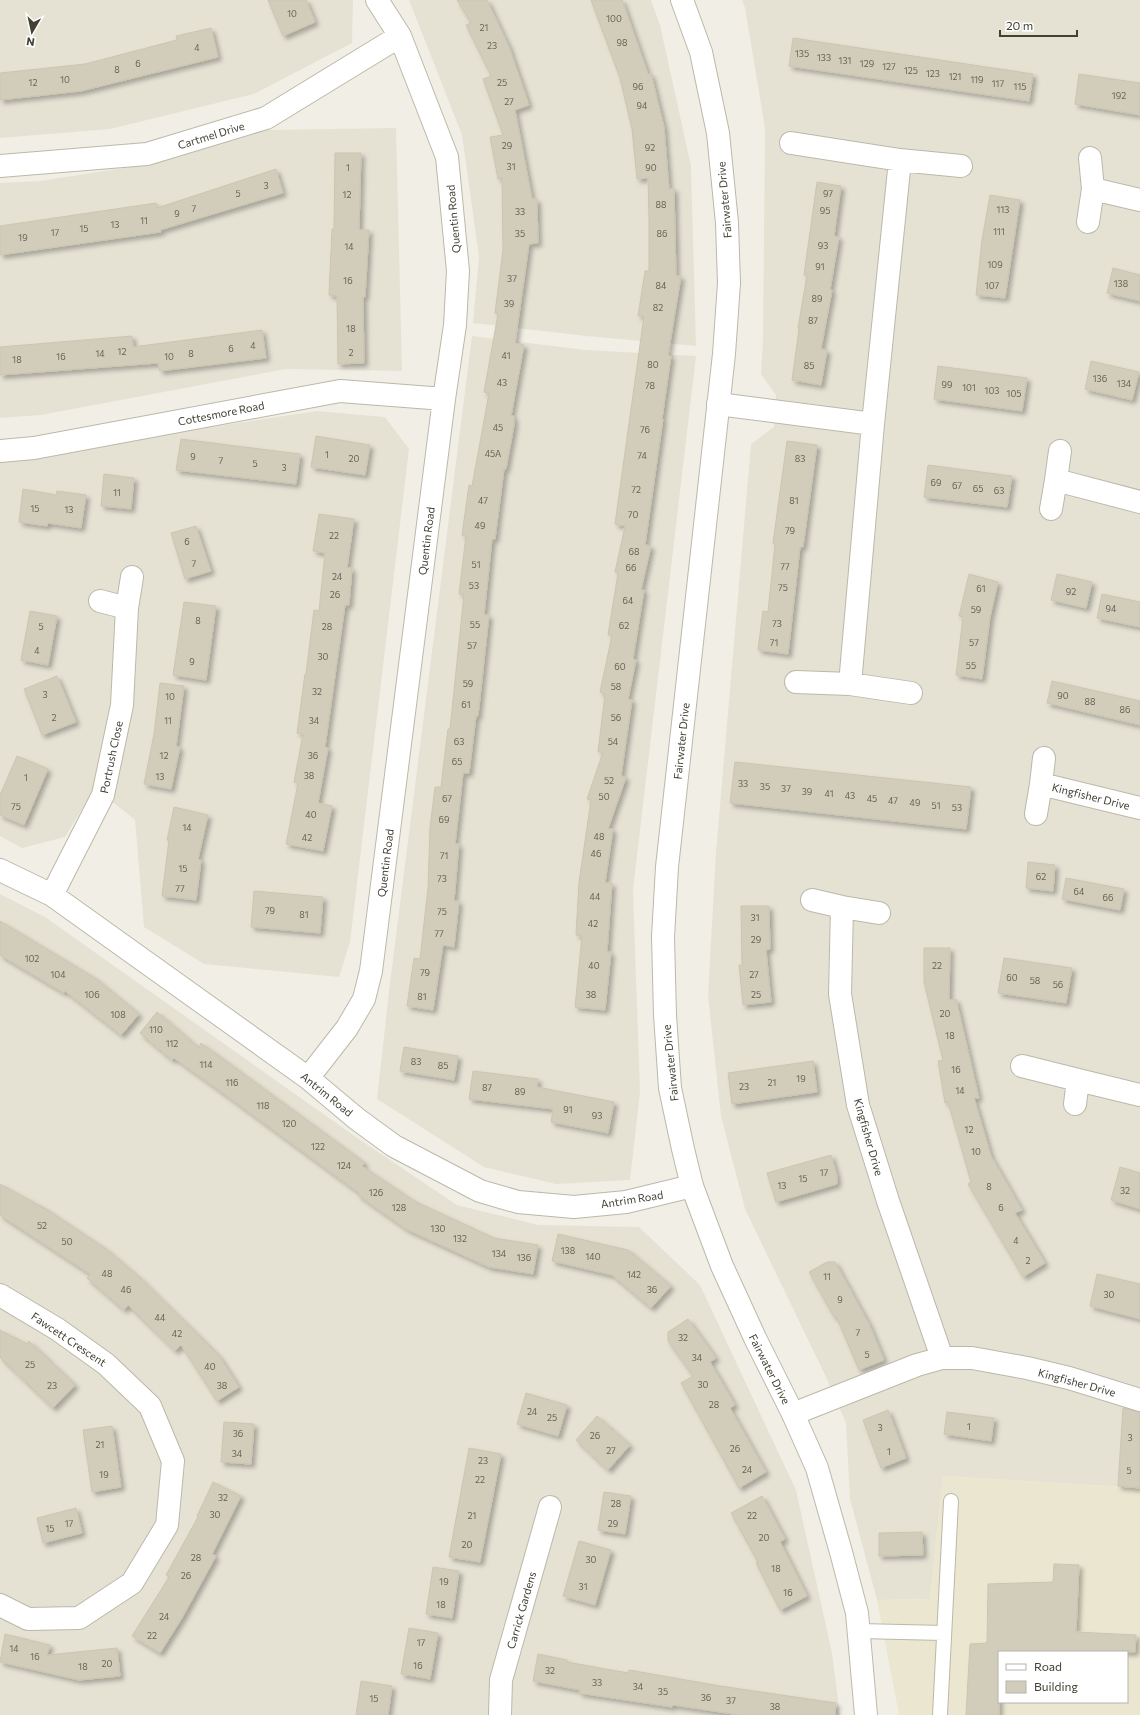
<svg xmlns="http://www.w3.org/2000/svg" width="1140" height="1715" font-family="Commissioner,sans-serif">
	<defs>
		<filter id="shadow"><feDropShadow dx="3.5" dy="3.5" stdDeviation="2" flood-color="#0004"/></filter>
	</defs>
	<rect width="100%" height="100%" fill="#f1efe5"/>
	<!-- residential -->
	<path fill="#e5e2d4" d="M0 0H353L352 43 254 94 110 129 0 138Z
		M409 0H651L660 25 691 166 696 346 586 336 473 323 479 257 462 135Z
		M742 0H1140V1488L943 1476 930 1599 877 1600 850 1499 846 1423 825 1375 745 1209 721 1116 708 996 716 852 751 444 774 427 776 395 761 374 763 338 765 128 745 8Z
		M396 128 402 371 286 369 41 415 0 418V183L40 181 155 163 266 130Z
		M472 336 586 350 696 356 633 890 640 1092 630 1180 556 1184 484 1167 377 1099 390 983Z
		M317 411 385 417 409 449 350 942 339 977 204 964 144 927 135 820 114 803 90 796 65 837 22 848 0 836V459Z
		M0 894 45 917 363 1142 457 1205 538 1225 639 1227 700 1285 796 1490 832 1653 840 1715H0Z"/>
	<!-- education -->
	<path fill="#eae6d0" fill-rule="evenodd" d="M943 1476 1140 1488V1715H899L877 1600 930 1599ZM999 1652H1127V1702H999Z"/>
	<!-- building -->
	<path fill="#d2ccbb" stroke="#ccc5af" filter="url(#shadow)" d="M268 0H306L315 22 283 36Z
		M457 0H487L509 47 529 105 515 110 532 199H537L538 243 529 244 515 343 524 345 511 416H514V425L506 469H504L495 539H492L484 615H489L478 716H476L469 773H463L459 810 455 844H459L454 901H459L454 947 443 945 433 1010 407 1006 414 958 420 959 428 888 430 828 435 787H441L448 729H450L464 594H459L466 536 462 535 469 485 472 486 489 393 484 392 498 314 495 313 503 250 502 178 498 179 490 137 503 135 483 79 491 76 466 25 471 23Z
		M591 0H622L648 74H651L664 127 669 189 674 188 676 276H681L668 355 671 356 662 419H663L645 545 651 546 641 590H644L633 659 636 660 628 699 632 700 621 776 626 777 608 829H613L605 883H612L607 952H611L605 1010 575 1007 582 936 576 935 579 882 591 800 587 799 603 752H598L605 694 600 692 612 635H608L618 573 615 572 625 526 615 524 644 316H638L645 271H649V219L648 178 637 179 632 129 620 78Z
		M211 28 218 57 81 91 0 100V73L85 64 177 40 176 36Z
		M793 38 1033 74 1029 101 789 66Z
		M1079 74 1140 83V115L1075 104Z
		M335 153H361L359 230H369L365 297H363L364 363 338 364 337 296 329 295 332 229H334Z
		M276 169 283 193 160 230 161 232 0 255V226L156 203 157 208Z
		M817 182 841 186 834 236 839 237 830 290H832L821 349 827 350 821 385 792 380 799 329 798 328 807 275H804Z
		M990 195 1020 200 1005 298 976 295 982 240Z
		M1113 268 1140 275V301L1107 293Z
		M262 330 266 358 160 371 158 363 0 375V347L132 336 133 347Z
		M1091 361 1139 372 1132 400 1085 389Z
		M938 366 1027 378 1022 411 934 399Z
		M316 436 370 445 365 475 311 467Z
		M181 439 300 454 296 484 176 470Z
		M787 441 817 445 803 547H800L788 654 758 650 763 611 768 612 775 544 773 543Z
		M928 465 1012 476 1007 507 924 497Z
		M104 474 134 478 131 509 101 506Z
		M23 489 56 495 57 491 86 495 81 528 48 523 47 526 19 522Z
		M319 514 354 519 347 568H352L349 605H345L325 747 328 748 318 803 332 806 323 851 286 844 298 783 294 782 303 734 297 733 305 674H306L314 610 319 611 325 553 313 551Z
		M196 526 211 571 185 579 171 533Z
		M969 574 998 582 990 617 982 679 956 675 963 617 959 616Z
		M1057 574 1092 582 1086 608 1051 600Z
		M1102 594 1140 602V627L1097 618Z
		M184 602 216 606 206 680 173 675Z
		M30 611 57 616 48 665 21 660Z
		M57 676 76 722 42 735 24 689Z
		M1052 681 1140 701V725L1047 703Z
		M160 683 184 686 176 747H180L171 789 144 784 154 734Z
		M17 756 48 769 24 825 0 815V795Z
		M735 762 971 787 966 829 730 803Z
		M174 807 208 815 198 859 201 860 196 900 162 896 169 840H167Z
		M1028 862 1055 865 1053 891 1026 888Z
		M1066 878 1124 889 1120 910 1062 899Z
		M254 891 323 897 320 933 251 927Z
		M741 906H769L770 949 766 950 771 1002 743 1005 739 965H742Z
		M0 921 95 978 139 1014 121 1035 65 991 64 993 0 955Z
		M924 948H950L949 1000 956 999 979 1098H974L991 1156 1022 1210 1015 1213 1045 1263 1023 1277 968 1184 971 1182 948 1102 945 1103 938 1061 943 1060 924 982Z
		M1004 958 1072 968 1066 1003 998 993Z
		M157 1012 199 1048 201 1043 227 1062 365 1163 362 1166 414 1201 494 1238 538 1245 533 1274 489 1267 406 1229 358 1195 359 1193 227 1096 174 1058 172 1060 140 1033Z
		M404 1047 458 1056 454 1080 400 1071Z
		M813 1061 817 1092 732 1104 728 1073Z
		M473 1071 538 1079 537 1087 614 1102 608 1133 551 1122 553 1109 469 1099Z
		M831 1155 837 1176V1184L776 1202 767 1173Z
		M1120 1167 1140 1173V1209L1111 1200Z
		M0 1184 46 1209 106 1249 141 1279 219 1356 239 1387 217 1401 181 1345 175 1351 128 1305 124 1310 87 1278 90 1274 0 1215Z
		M558 1234 628 1250 671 1286 651 1308 612 1275 552 1261Z
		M827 1262H835L869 1324 884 1360 859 1370 836 1316 834 1317 809 1272Z
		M1097 1274 1140 1284V1319L1090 1306Z
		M688 1319 716 1358 710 1362 735 1405 730 1408 766 1472 739 1488 681 1383 693 1376 668 1341V1332Z
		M0 1330 27 1344 29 1341 75 1385 53 1408 0 1357Z
		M526 1393 567 1405 558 1436 517 1424Z
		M1123 1408 1140 1412V1488L1118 1486Z
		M888 1410 906 1458 881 1468 863 1420Z
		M947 1412 994 1418 991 1441 944 1434Z
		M597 1416 630 1445 608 1470 576 1440Z
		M224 1422 254 1424 251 1464 221 1462Z
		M112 1426 121 1487 92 1492 83 1430Z
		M469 1448 501 1454 480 1562 449 1557Z
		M213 1482 241 1496 212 1554 216 1556 182 1618 160 1653 132 1636 169 1577 166 1575 198 1517 197 1516Z
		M604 1492 631 1496 625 1534 598 1530Z
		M762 1496 785 1539 780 1542 807 1596 780 1610 756 1563 758 1562 731 1513Z
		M76 1508 82 1533 43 1543 37 1518Z
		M922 1532 923 1555 879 1556V1533Z
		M579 1541 611 1550 595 1605 563 1596Z
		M1054 1564 1079 1565 1076 1632 1136 1635 1135 1652H999V1715H966L970 1644 987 1643 988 1584 1053 1582Z
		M433 1567 459 1571 452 1618 426 1614Z
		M409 1628 438 1633 430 1679 401 1674Z
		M5 1634 50 1645 47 1655 117 1648 120 1676 79 1680 0 1662Z
		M538 1654 567 1660V1662L628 1673 629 1670 720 1686 836 1703 835 1715H740L673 1705 672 1707 579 1693 580 1690 533 1681Z
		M361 1681 392 1686 388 1715H356Z"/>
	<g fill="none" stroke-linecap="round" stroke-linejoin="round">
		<!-- service casing -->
		<g stroke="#bcb8a9" stroke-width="16">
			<path id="service" d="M859 1631 944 1633
				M940 1715 951 1501"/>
		</g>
		<!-- minor casing -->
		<g stroke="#bcb8a9" stroke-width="24">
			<path id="minor" d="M791 143 900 160 961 166
				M1090 158 1093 189 1140 200
				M0 166 147 154 266 118 400 36
				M1088 222 1093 189
				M718 404 873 424
				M0 451 34 448 340 391 444 399
				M1060 451 1056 480 1140 502
				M1051 509 1056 480
				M127 608 132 577
				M796 682 850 684 911 693
				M850 684 873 424 900 160
				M1041 784 1044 758
				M1036 814 1041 784 1140 808
				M0 870 52 895 308 1078 357 1119 394 1146 480 1191 518 1202 574 1207 626 1202 692 1186
				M52 895 103 795 122 705 127 608 100 601
				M812 900 842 907 879 913
				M842 907 840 994 858 1105 888 1201 942 1358
				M1022 1066 1078 1080
				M308 1078 347 1028 364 999 371 971 444 399 455 325 458 271 447 157 400 36 377 0
				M1075 1104 1078 1080 1140 1095
				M0 1295 57 1329 106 1364 150 1406 173 1461 167 1525 132 1583 79 1618 28 1619 0 1605
				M793 1414 917 1365 942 1358H972L1027 1368 1069 1378 1140 1400
				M500 1715 501 1680 550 1507"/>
		</g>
		<!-- tertiary casing -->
		<g stroke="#bcb8a9" stroke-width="24">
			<path id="tertiary" d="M682 0 701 52 718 133 727 223 729 283 724 354 667 867 663 937 665 1015 670 1088 683 1149 692 1186 722 1266 755 1338 793 1414 817 1468 841 1552 857 1613 866 1715"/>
		</g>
		<!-- service -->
		<use href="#service" stroke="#fff" stroke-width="14"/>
		<!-- minor -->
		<use href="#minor" stroke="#fff" stroke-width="22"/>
		<!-- tertiary -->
		<use href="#tertiary" stroke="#fff" stroke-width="22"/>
	</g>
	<g text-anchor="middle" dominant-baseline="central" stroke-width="3" stroke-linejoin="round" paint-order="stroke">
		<!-- number labels -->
		<g font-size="9" fill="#676356">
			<text x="292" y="13">10</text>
			<text x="614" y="18">100</text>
			<text x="484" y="27">21</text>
			<text x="622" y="42">98</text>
			<text x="492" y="45">23</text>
			<text x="197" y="47">4</text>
			<text x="802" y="53">135</text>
			<text x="824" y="57">133</text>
			<text x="845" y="60">131</text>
			<text x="138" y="63">6</text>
			<text x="867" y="63">129</text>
			<text x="889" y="66">127</text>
			<text x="117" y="69">8</text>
			<text x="911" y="70">125</text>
			<text x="933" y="73">123</text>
			<text x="955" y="76">121</text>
			<text x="65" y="79">10</text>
			<text x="977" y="79">119</text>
			<text x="33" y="82">12</text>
			<text x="502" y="82">25</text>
			<text x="998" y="83">117</text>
			<text x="638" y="86">96</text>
			<text x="1020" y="86">115</text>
			<text x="1119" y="95">192</text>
			<text x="509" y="101">27</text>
			<text x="642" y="105">94</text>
			<text x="507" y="145">29</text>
			<text x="650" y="147">92</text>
			<text x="511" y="166">31</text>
			<text x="348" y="167">1</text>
			<text x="651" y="167">90</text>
			<text x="266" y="185">3</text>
			<text x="238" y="193">5</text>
			<text x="828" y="193">97</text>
			<text x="347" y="194">12</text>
			<text x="661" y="204">88</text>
			<text x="194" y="208">7</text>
			<text x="1003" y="209">113</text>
			<text x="825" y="210">95</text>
			<text x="520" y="211">33</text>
			<text x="177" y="213">9</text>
			<text x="144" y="220">11</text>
			<text x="115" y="224">13</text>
			<text x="84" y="228">15</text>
			<text x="999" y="231">111</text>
			<text x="55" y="232">17</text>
			<text x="520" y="233">35</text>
			<text x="662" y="233">86</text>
			<text x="23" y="237">19</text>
			<text x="823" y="245">93</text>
			<text x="349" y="246">14</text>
			<text x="995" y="264">109</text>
			<text x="820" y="266">91</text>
			<text x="512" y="278">37</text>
			<text x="348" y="280">16</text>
			<text x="1121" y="283">138</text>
			<text x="661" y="285">84</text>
			<text x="992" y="285">107</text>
			<text x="817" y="298">89</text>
			<text x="509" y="303">39</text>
			<text x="658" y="307">82</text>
			<text x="813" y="320">87</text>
			<text x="351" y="328">18</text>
			<text x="253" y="345">4</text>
			<text x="231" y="348">6</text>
			<text x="122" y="351">12</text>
			<text x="351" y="352">2</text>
			<text x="100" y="353">14</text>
			<text x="191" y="353">8</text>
			<text x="506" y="355">41</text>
			<text x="61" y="356">16</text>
			<text x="169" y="356">10</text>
			<text x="17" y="359">18</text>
			<text x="653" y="364">80</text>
			<text x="809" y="365">85</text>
			<text x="1100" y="378">136</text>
			<text x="502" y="382">43</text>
			<text x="1124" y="383">134</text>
			<text x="947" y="384">99</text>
			<text x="650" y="385">78</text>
			<text x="969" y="387">101</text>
			<text x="992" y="390">103</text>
			<text x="1014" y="393">105</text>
			<text x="498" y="427">45</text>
			<text x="645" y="429">76</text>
			<text x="493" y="453">45A</text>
			<text x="327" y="454">1</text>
			<text x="642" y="455">74</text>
			<text x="193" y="456">9</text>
			<text x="354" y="458">20</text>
			<text x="800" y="458">83</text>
			<text x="221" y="460">7</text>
			<text x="255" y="463">5</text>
			<text x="284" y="467">3</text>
			<text x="936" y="482">69</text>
			<text x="957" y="485">67</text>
			<text x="978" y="488">65</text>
			<text x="636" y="489">72</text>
			<text x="999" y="490">63</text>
			<text x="117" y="492">11</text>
			<text x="483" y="500">47</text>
			<text x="794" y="500">81</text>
			<text x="35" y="508">15</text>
			<text x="69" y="509">13</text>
			<text x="633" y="514">70</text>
			<text x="480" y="525">49</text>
			<text x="790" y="530">79</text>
			<text x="334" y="535">22</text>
			<text x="187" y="541">6</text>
			<text x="634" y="551">68</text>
			<text x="194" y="563">7</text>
			<text x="476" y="564">51</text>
			<text x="785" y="566">77</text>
			<text x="631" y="567">66</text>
			<text x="337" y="576">24</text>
			<text x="474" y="585">53</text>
			<text x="783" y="587">75</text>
			<text x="981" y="588">61</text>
			<text x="1071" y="591">92</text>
			<text x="335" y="594">26</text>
			<text x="628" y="600">64</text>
			<text x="1111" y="608">94</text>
			<text x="976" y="609">59</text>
			<text x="198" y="620">8</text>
			<text x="777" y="623">73</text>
			<text x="475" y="624">55</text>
			<text x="624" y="625">62</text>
			<text x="41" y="626">5</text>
			<text x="327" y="626">28</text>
			<text x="774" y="642">71</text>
			<text x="974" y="642">57</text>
			<text x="472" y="645">57</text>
			<text x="37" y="650">4</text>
			<text x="323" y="656">30</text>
			<text x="192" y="661">9</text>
			<text x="971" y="665">55</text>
			<text x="620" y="666">60</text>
			<text x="468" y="683">59</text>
			<text x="616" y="686">58</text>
			<text x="317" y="691">32</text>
			<text x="45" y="694">3</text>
			<text x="1063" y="695">90</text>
			<text x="170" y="696">10</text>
			<text x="1090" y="701">88</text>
			<text x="466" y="704">61</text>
			<text x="1125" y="709">86</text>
			<text x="54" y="717">2</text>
			<text x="616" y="717">56</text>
			<text x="168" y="720">11</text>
			<text x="314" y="720">34</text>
			<text x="459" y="741">63</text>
			<text x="613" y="741">54</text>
			<text x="164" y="755">12</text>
			<text x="313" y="755">36</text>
			<text x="457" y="761">65</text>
			<text x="309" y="775">38</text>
			<text x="160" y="776">13</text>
			<text x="26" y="777">1</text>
			<text x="609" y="780">52</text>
			<text x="743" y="783">33</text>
			<text x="765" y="786">35</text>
			<text x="786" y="788">37</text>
			<text x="807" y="791">39</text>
			<text x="829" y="793">41</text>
			<text x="850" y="795">43</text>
			<text x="604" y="796">50</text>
			<text x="447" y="798">67</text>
			<text x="872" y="798">45</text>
			<text x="893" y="800">47</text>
			<text x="915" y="802">49</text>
			<text x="936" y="805">51</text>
			<text x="16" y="806">75</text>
			<text x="957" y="807">53</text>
			<text x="311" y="814">40</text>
			<text x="444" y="819">69</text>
			<text x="187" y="827">14</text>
			<text x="599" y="836">48</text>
			<text x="307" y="837">42</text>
			<text x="596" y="853">46</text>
			<text x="444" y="855">71</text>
			<text x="183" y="868">15</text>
			<text x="1041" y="876">62</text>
			<text x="442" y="878">73</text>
			<text x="180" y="888">77</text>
			<text x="1079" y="891">64</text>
			<text x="595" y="896">44</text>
			<text x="1108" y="897">66</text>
			<text x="270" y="910">79</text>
			<text x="442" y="911">75</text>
			<text x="304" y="914">81</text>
			<text x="755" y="917">31</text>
			<text x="593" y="923">42</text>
			<text x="439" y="933">77</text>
			<text x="756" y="939">29</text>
			<text x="32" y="958">102</text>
			<text x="594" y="965">40</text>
			<text x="937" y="965">22</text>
			<text x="425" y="972">79</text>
			<text x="58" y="974">104</text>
			<text x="754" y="974">27</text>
			<text x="1012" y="977">60</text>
			<text x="1035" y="980">58</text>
			<text x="1058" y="984">56</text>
			<text x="92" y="994">106</text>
			<text x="591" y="994">38</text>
			<text x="756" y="994">25</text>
			<text x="422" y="996">81</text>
			<text x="945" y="1013">20</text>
			<text x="118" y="1014">108</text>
			<text x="156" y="1029">110</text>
			<text x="950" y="1035">18</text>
			<text x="172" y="1043">112</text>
			<text x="416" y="1061">83</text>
			<text x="206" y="1064">114</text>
			<text x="443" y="1065">85</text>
			<text x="956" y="1069">16</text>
			<text x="801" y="1078">19</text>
			<text x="232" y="1082">116</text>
			<text x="772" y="1082">21</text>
			<text x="744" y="1086">23</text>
			<text x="487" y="1087">87</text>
			<text x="960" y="1090">14</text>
			<text x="520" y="1091">89</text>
			<text x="263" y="1105">118</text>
			<text x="568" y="1109">91</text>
			<text x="597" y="1115">93</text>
			<text x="289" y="1123">120</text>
			<text x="969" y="1129">12</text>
			<text x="318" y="1146">122</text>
			<text x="976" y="1151">10</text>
			<text x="344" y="1165">124</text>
			<text x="824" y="1172">17</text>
			<text x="803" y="1178">15</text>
			<text x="782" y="1185">13</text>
			<text x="989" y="1186">8</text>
			<text x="1125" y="1190">32</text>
			<text x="376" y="1192">126</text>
			<text x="399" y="1207">128</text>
			<text x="1001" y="1207">6</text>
			<text x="42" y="1225">52</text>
			<text x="438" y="1228">130</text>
			<text x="460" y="1238">132</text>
			<text x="1016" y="1240">4</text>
			<text x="67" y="1241">50</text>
			<text x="568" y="1250">138</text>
			<text x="499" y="1253">134</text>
			<text x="593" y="1256">140</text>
			<text x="524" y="1257">136</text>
			<text x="1028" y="1260">2</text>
			<text x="107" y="1273">48</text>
			<text x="634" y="1274">142</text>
			<text x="827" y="1276">11</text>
			<text x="126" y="1289">46</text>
			<text x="652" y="1289">36</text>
			<text x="1109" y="1294">30</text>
			<text x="840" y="1299">9</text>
			<text x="160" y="1317">44</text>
			<text x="858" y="1332">7</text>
			<text x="177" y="1333">42</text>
			<text x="683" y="1337">32</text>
			<text x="867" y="1354">5</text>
			<text x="697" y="1357">34</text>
			<text x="30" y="1364">25</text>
			<text x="210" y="1366">40</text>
			<text x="703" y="1384">30</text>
			<text x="52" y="1385">23</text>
			<text x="222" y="1385">38</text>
			<text x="714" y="1404">28</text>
			<text x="532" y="1411">24</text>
			<text x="552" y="1417">25</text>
			<text x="969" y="1426">1</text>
			<text x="880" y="1427">3</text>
			<text x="238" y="1433">36</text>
			<text x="595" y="1435">26</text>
			<text x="1130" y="1437">3</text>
			<text x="100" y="1444">21</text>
			<text x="735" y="1448">26</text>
			<text x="611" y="1450">27</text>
			<text x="889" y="1451">1</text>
			<text x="237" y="1453">34</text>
			<text x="483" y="1460">23</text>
			<text x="747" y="1469">24</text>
			<text x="1129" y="1470">5</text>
			<text x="104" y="1474">19</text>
			<text x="480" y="1479">22</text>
			<text x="223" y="1497">32</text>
			<text x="616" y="1503">28</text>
			<text x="215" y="1514">30</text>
			<text x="472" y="1515">21</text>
			<text x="752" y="1515">22</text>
			<text x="69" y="1523">17</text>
			<text x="613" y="1523">29</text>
			<text x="50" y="1528">15</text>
			<text x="764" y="1537">20</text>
			<text x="467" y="1544">20</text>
			<text x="196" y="1557">28</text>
			<text x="591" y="1559">30</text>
			<text x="776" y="1568">18</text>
			<text x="186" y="1575">26</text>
			<text x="444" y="1581">19</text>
			<text x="583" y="1586">31</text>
			<text x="788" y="1592">16</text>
			<text x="441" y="1604">18</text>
			<text x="164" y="1616">24</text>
			<text x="152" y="1635">22</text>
			<text x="421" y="1642">17</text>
			<text x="14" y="1648">14</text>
			<text x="35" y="1656">16</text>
			<text x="107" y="1663">20</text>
			<text x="418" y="1665">16</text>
			<text x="83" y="1666">18</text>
			<text x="550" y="1670">32</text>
			<text x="597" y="1682">33</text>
			<text x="638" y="1686">34</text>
			<text x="663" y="1691">35</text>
			<text x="706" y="1697">36</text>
			<text x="374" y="1698">15</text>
			<text x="731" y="1700">37</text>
			<text x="775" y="1706">38</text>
		</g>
		<!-- street labels -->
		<g font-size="11" fill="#434035" stroke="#fff">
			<text transform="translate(211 135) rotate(-17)">Cartmel Drive</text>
			<text transform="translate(724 200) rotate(-95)">Fairwater Drive</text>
			<text transform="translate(453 219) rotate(-95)">Quentin Road</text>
			<text transform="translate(221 413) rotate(-11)">Cottesmore Road</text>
			<text transform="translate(426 541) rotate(-83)">Quentin Road</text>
			<text transform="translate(681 741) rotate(-84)">Fairwater Drive</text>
			<text transform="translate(111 757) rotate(-78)">Portrush Close</text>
			<text transform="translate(1091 796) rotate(14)">Kingfisher Drive</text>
			<text transform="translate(385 863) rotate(-83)">Quentin Road</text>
			<text transform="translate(670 1063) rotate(-96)">Fairwater Drive</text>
			<text transform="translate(327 1094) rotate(39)">Antrim Road</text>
			<text transform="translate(869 1137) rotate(74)">Kingfisher Drive</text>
			<text transform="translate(632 1199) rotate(-9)">Antrim Road</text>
			<text transform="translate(69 1339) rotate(34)">Fawcett Crescent</text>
			<text transform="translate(770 1369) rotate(63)">Fairwater Drive</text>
			<text transform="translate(1077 1382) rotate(15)">Kingfisher Drive</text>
			<text transform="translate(521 1610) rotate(-74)">Carrick Gardens</text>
		</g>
	</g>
	<!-- legend -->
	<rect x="998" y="1651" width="130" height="52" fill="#ffffff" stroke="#b4b3ae"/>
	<rect x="1006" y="1664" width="20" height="6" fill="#ffffff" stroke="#b4b3ae"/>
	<text x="1034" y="1671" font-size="12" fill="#434035">Road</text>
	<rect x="1006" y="1681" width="20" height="12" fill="#d2ccbb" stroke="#b4b3ae"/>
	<text x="1034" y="1691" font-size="12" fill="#434035">Building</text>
	<!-- north arrow -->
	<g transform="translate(32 32) rotate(189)" stroke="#ffffff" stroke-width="3" paint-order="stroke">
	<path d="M0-3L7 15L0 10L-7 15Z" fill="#434035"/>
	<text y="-6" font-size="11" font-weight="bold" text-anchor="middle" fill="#434035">N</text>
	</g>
	<!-- scale -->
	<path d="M1000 30v6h77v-6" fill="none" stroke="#434035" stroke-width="2"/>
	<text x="1006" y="30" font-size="12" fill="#434035" stroke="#ffffff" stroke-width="3" paint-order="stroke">20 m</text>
</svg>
